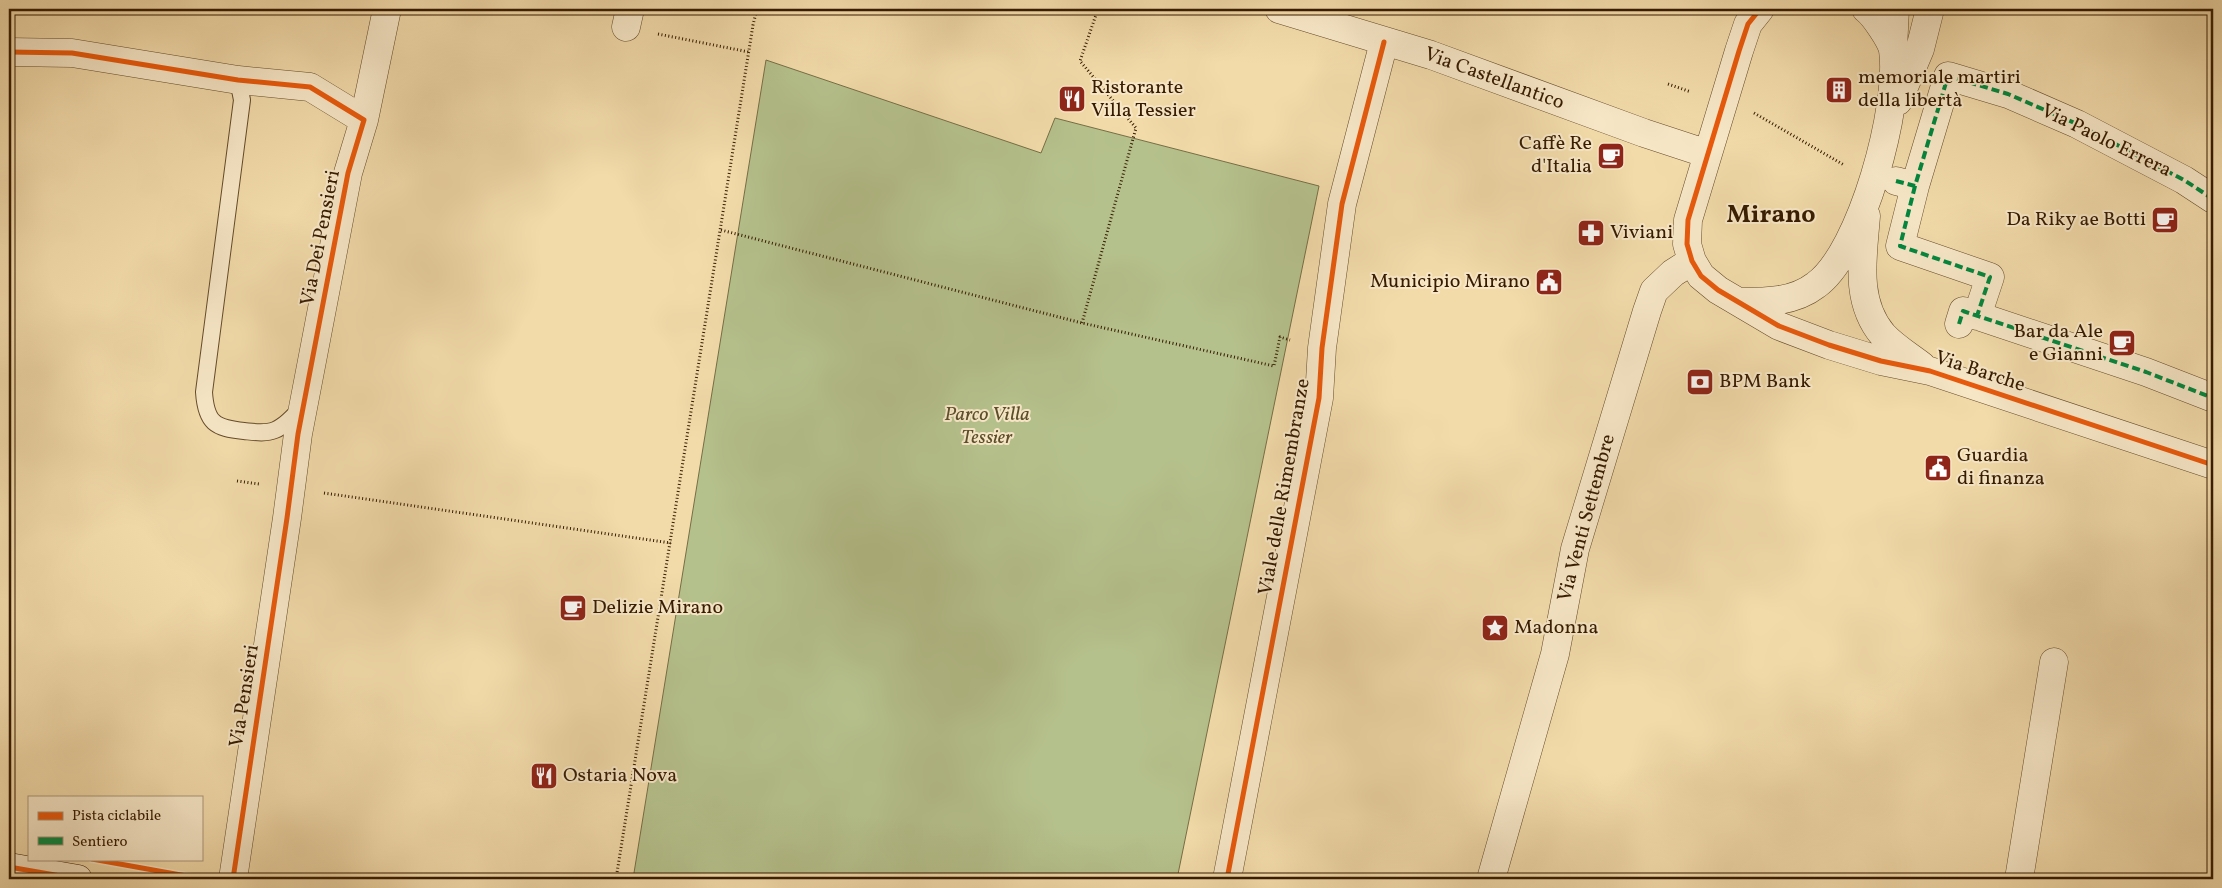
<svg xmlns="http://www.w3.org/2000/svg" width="2222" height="888" font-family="Vollkorn,serif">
	<rect width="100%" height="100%" fill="#f2daa9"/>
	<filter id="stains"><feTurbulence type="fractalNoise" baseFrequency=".004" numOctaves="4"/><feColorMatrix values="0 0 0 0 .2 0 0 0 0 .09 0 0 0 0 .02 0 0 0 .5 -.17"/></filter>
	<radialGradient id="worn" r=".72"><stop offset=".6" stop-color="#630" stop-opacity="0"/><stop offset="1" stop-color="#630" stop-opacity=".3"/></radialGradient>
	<!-- green -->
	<path fill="#b5c18c" stroke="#766e46" d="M766 60 1041 153 1055 118 1319 186 1177 879H633Z"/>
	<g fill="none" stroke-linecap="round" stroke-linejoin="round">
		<!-- lane casing -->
		<g stroke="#654b2b" stroke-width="18">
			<path id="lane" d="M238 80 242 100 204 392C206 423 215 428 244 431 254 432 265 434 275 430 285 426 294 416 301 408"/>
		</g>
		<!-- street casing -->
		<g stroke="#654b2b" stroke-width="29">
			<path id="street" d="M1279 9 1431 55 1644 133 1708 154
				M1760 9 1748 24 1739 51 1688 220 1687 244 1692 261 1701 276 1718 290 1779 326 1829 345 1881 361 1930 371 2213 465
				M626 27 630 9
				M1893 48 1895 9
				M9 52 72 53 238 80 310 87 364 120 348 173 298 434 287 518 233 879
				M1898 101 1920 49 1930 9
				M364 120 387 9
				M1896 181 1915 186 1948 76 2008 94 2077 124 2184 180 2213 199
				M1915 186 1900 246 1990 277 1977 316
				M1866 216C1863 256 1854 301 1883 335 1894 347 1909 356 1922 366
				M1740 302C1767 302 1794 302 1816 285 1862 252 1901 105 1893 50 1891 40 1874 15 1866 9
				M1959 324 1963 311 2146 372 2213 398
				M1227 879 1319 398 1322 348 1342 204 1384 42
				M1491 879 1555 654 1575 549 1647 311 1654 291 1673 273 1692 261
				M2019 879 2054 662"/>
		</g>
		<!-- secondary casing -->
		<g stroke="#361b01" stroke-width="29">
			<path id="secondary" d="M9 867 78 879"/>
		</g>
		<!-- path -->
		<path stroke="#361b01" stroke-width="3" stroke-dasharray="1 2.5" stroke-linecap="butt" d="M658 34 749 52
			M1668 84 1691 92
			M1754 113 1844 165
			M721 230 1082 323 1274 366 1280 337 1290 340
			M1082 323 1136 128 1080 61 1098 9
			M237 481 259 484
			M324 493 671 543
			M616 879 753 25 757 9"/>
		<!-- lane -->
		<use href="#lane" stroke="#f7e7c7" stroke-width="16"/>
		<!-- street -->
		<use href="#street" stroke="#f7e7c7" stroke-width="28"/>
		<!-- secondary -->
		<use href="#secondary" stroke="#f7e7c7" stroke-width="28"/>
		<!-- quiet -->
		<path stroke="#00873e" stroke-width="4" stroke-dasharray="8 4" stroke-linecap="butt" d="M1896 181 1915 186 1948 76 2008 94 2077 124 2184 180 2213 199
			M1915 186 1900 246 1990 277 1977 316
			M1959 324 1963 311 2146 372 2213 398"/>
		<!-- cycleway casing -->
		<g stroke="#f7e7c7" stroke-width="8">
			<path id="cycleway" d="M1760 9 1748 24 1739 51 1688 220 1687 244 1692 261 1701 276 1718 290 1779 326 1829 345 1881 361 1930 371 2213 465
				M9 52 72 53 238 80 310 87 364 120 348 173 298 434 287 518 233 879
				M92 859 203 879
				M9 867 78 879
				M1227 879 1319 398 1322 348 1342 204 1384 42"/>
		</g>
		<!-- cycleway -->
		<use href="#cycleway" stroke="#e8590c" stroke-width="5"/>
	</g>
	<!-- icons -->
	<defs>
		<g id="building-square" transform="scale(1.4375)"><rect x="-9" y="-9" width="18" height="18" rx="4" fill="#8f2418" stroke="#f7e7c7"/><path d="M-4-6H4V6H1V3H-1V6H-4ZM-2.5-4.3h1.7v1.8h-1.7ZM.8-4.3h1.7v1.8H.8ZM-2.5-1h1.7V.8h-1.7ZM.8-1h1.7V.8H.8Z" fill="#fff"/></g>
		<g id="restaurant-square" transform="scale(1.4375)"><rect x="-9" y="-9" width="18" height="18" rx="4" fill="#8f2418" stroke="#f7e7c7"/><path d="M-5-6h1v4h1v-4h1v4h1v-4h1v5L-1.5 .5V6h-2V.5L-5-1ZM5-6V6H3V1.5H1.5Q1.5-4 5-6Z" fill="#fff"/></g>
		<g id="cafe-square" transform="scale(1.4375)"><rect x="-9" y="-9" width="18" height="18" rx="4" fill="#8f2418" stroke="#f7e7c7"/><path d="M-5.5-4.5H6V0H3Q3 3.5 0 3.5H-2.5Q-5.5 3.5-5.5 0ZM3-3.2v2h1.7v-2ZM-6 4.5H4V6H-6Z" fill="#fff"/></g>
		<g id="pharmacy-square" transform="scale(1.4375)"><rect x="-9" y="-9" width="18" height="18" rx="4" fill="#8f2418" stroke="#f7e7c7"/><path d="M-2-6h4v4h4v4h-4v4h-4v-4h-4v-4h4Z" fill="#fff"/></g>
		<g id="civic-square" transform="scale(1.4375)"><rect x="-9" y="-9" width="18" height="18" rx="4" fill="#8f2418" stroke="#f7e7c7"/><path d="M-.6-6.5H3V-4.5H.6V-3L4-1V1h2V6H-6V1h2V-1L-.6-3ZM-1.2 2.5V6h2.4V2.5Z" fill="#fff"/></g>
		<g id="bank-square" transform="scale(1.4375)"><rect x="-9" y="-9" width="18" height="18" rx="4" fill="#8f2418" stroke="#f7e7c7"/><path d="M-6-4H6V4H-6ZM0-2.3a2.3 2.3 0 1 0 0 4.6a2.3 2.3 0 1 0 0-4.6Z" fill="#fff"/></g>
		<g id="sight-square" transform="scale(1.4375)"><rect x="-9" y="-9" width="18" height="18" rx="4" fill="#8f2418" stroke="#f7e7c7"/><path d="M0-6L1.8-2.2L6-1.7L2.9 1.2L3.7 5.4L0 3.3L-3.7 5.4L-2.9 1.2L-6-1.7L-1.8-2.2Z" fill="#fff"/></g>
	</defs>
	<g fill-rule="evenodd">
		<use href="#building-square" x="1839" y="90"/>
		<use href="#restaurant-square" x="1072" y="99"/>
		<use href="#cafe-square" x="1611" y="156"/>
		<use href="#cafe-square" x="2165" y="220"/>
		<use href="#pharmacy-square" x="1591" y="233"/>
		<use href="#civic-square" x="1549" y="282"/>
		<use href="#cafe-square" x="2122" y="343"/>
		<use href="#bank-square" x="1700" y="382"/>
		<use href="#civic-square" x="1938" y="468"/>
		<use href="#cafe-square" x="573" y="608"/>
		<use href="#sight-square" x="1495" y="628"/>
		<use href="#restaurant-square" x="544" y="776"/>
	</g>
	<g text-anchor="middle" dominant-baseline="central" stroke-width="4" stroke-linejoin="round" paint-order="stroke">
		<!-- poi labels -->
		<g font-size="20" fill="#361b01" stroke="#f7e7c7" text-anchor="start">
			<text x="1858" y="78">memoriale martiri<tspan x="1858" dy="23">della libertà</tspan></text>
			<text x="1091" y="88">Ristorante<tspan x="1091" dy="23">Villa Tessier</tspan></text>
			<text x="1592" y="144" text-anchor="end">Caffè Re<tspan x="1592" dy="23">d'Italia</tspan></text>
			<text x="2146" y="220" text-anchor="end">Da Riky ae Botti</text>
			<text x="1610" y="233">Viviani</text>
			<text x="1530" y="282" text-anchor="end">Municipio Mirano</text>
			<text x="2103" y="332" text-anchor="end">Bar da Ale<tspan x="2103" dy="23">e Gianni</tspan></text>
			<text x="1719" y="382">BPM Bank</text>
			<text x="1957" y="456">Guardia<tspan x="1957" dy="23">di finanza</tspan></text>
			<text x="592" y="608">Delizie Mirano</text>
			<text x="1514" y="628">Madonna</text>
			<text x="563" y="776">Ostaria Nova</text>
		</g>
		<!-- street labels -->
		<g font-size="20" fill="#361b01" stroke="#f7e7c7">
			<text transform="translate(1494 79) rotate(20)">Via Castellantico</text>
			<text transform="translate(2106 141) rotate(26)">Via Paolo Errera</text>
			<text transform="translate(321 238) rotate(-79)">Via Dei Pensieri</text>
			<text transform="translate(1980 372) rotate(18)">Via Barche</text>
			<text transform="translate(1285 487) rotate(-80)">Viale delle Rimembranze</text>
			<text transform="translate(1587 518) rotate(-75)">Via Venti Settembre</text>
			<text transform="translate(245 696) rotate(-81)">Via Pensieri</text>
		</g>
		<!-- park labels -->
		<g font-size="20" font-style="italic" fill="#5c4d2b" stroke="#f7e7c7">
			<text x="987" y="415">Parco Villa<tspan x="987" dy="23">Tessier</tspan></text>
		</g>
		<!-- district labels -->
		<g font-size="25" font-weight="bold" fill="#361b01" stroke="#f7e7c7">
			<text x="1771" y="215">Mirano</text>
		</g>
	</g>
	<!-- margin -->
	<rect width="2222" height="888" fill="none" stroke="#f2daa9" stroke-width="30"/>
	<rect x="10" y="10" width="2202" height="868" fill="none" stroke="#361b01" stroke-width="2.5"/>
	<rect x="15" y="15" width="2192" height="858" fill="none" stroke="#361b01"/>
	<!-- legend -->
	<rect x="28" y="796" width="175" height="65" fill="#f7e7c7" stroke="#aa9578"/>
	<rect x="38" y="812" width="25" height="8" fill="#e8590c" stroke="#aa9578"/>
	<text x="72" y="820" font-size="15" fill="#361b01">Pista ciclabile</text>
	<rect x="38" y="837" width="25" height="8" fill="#00873e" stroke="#aa9578"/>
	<text x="72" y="846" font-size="15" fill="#361b01">Sentiero</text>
	<rect width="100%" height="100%" filter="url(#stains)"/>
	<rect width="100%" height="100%" fill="url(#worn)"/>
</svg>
